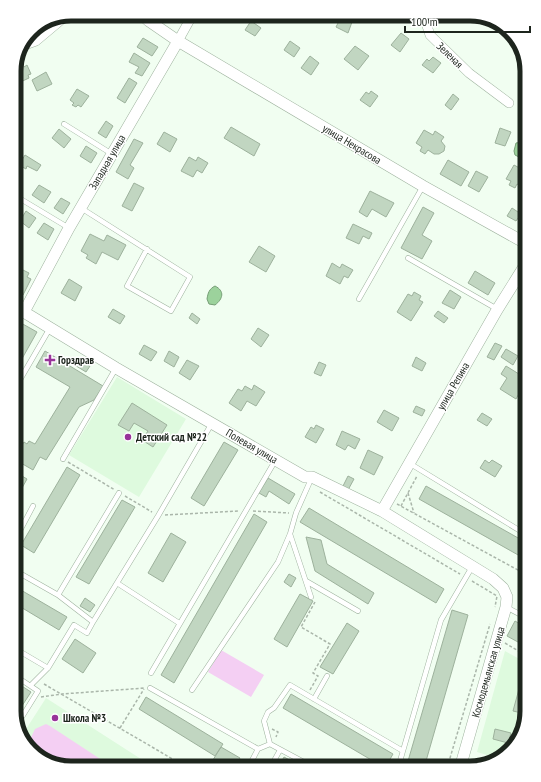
<svg xmlns="http://www.w3.org/2000/svg" width="541" height="782" font-family="'PT Sans Narrow',sans-serif">
	<rect width="100%" height="100%" fill="#f1fef1"/>
	<!-- built -->
	<path fill="#defade" d="M117 377 186 419 139 497 69 455Z
		M505 651 527 663V711L519 740 500 759 477 752Z
		M46 698 155 768H67L42 760 22 739 21 737Z"/>
	<!-- park -->
	<path fill="#f4cff3" d="M221 650 264 675 251 697 208 672Z
		M46 724 50 726 114 768C87 768 42 773 28 744L35 729Z"/>
	<!-- water -->
	<path fill="#9cd29c" stroke="#769e76" d="M527 141V161L515 155 514 151 516 143Z
		M215 286C225 291 223 299 215 305L209 304 207 299C208 293 209 289 215 286Z"/>
	<!-- building -->
	<path fill="#c1d6c1" stroke="#9db19c" d="M341 17 352 22 348 33 336 27Z
		M251 21 261 28 255 36 245 30Z
		M401 33 409 39 400 52 391 45Z
		M143 38 158 47 152 56 137 47Z
		M290 41 300 48 294 57 284 50Z
		M355 46 369 56 358 70 344 59Z
		M134 53 150 63 142 76 135 73 139 67 129 62Z
		M310 56 319 63 311 75 301 68Z
		M433 57 441 63 433 73 422 65 427 59 429 61Z
		M23 64 24 67 27 65 31 74 28 75 29 78 14 85V68Z
		M46 72 52 84 37 91 32 80Z
		M129 78 137 83 125 103 117 98Z
		M77 89 89 96 81 107 78 105 76 107 72 105 74 103 70 100Z
		M371 91 378 96 370 107 360 100 366 92 369 94Z
		M453 94 459 99 451 110 445 105Z
		M106 121 113 126 106 138 98 133Z
		M231 127 260 144 254 156 224 138Z
		M500 128 511 132 505 146 495 143Z
		M59 129 71 139 64 148 52 138Z
		M424 130 433 135 435 131 444 137 441 141 445 146 444 151 439 154H434L428 150 425 154 420 151 422 147 416 143Z
		M164 132 177 139 170 152 157 144Z
		M134 139 143 143 130 165 134 168 128 179 116 172Z
		M86 146 97 153 91 163 80 156Z
		M25 155 41 165 37 171 27 166 26 169 19 165Z
		M189 157 196 161 198 157 208 163 202 173 197 170 193 177 181 171Z
		M448 160 469 172 461 186 440 174Z
		M514 165 527 172 521 186 517 184 515 188 509 185 511 181 506 179Z
		M476 171 488 177 479 192 468 186Z
		M134 183 144 188 132 211 122 206Z
		M39 185 51 192 44 203 32 195Z
		M370 191 394 203 386 217 372 209 367 217 359 212Z
		M61 198 70 203 63 214 54 208Z
		M423 207 434 213 422 235 432 241 422 259 401 248Z
		M512 208 521 214 516 221 507 216Z
		M26 211 36 218 29 228 20 221Z
		M44 223 54 229 48 240 37 233Z
		M353 224 372 233 369 239 363 236 359 244 346 238Z
		M90 234 104 241 107 235 126 245 118 260 102 252 96 264 86 258 88 255 81 251Z
		M259 246 275 256 266 272 249 262Z
		M332 263 340 268 342 264 353 270 348 278 344 276 340 284 326 276Z
		M17 267 29 273 27 277 31 279 23 295 17 292 18 289 14 287V273Z
		M475 271 495 283 488 295 468 283Z
		M69 279 82 287 75 301 61 293Z
		M450 290 461 297 454 309 442 303Z
		M414 292 421 296 419 300 423 302 411 321 397 312 408 294 412 296Z
		M113 309 125 316 120 324 108 317Z
		M438 311 448 318 444 323 434 316Z
		M192 313 200 319 197 324 189 318Z
		M21 323 37 332 14 373V335Z
		M258 328 269 335 261 347 251 339Z
		M495 343 502 346 494 360 487 357Z
		M144 345 157 352 151 361 139 354Z
		M506 349 518 356 513 365 501 357Z
		M45 351 103 386 94 400 79 407 46 460 40 457 33 470 14 459 24 442 27 444 29 441 35 444 70 387 36 367Z
		M169 351 179 357 174 367 164 361Z
		M416 357 426 363 422 371 412 366Z
		M77 358 90 366 86 372 73 364Z
		M187 360 199 366 190 380 179 373Z
		M319 362 326 365 321 376 314 373Z
		M506 366 527 379 516 399 500 389 507 378 501 374Z
		M254 385 265 392 256 406 247 401 241 411 229 403 238 389 242 391 245 386 252 390Z
		M132 403 167 425 153 447 142 440 148 431 134 423 129 431 118 425Z
		M416 406 425 410 422 416 413 412Z
		M384 410 399 418 392 431 377 422Z
		M482 413 492 419 487 426 477 420Z
		M316 425 324 429 316 443 305 437 311 427 314 429Z
		M342 431 360 439 355 449 348 445 345 450 336 445Z
		M224 442 238 450 204 506 191 498Z
		M368 450 383 457 374 475 360 468Z
		M485 460 489 463 492 460 502 466 495 477 480 468Z
		M67 467 80 475 34 553 21 545Z
		M22 476 27 479 22 488 17 484Z
		M348 476 354 479 348 490 342 488Z
		M268 478 295 494 289 504 269 491 266 497 259 493Z
		M426 486 527 543V560L419 499Z
		M122 500 135 507 89 584 76 577Z
		M309 508 444 589 436 603 300 522Z
		M254 514 267 522 174 683 161 675Z
		M171 533 186 542 163 582 148 573Z
		M306 537 321 540 327 564 374 593 368 604 315 571Z
		M289 574 296 578 291 587 284 582Z
		M14 586 67 617 59 630 14 603Z
		M300 594 313 601 287 647 274 639Z
		M85 598 95 605 90 612 80 606Z
		M452 610 468 615 424 768H406Z
		M515 621 527 628V647L507 636Z
		M347 623 359 631 333 674 320 667Z
		M75 639 96 653 83 673 62 659Z
		M521 672 527 674V682L519 680Z
		M14 681 31 692 18 712 14 710Z
		M519 689 527 692 526 714 513 711Z
		M291 694 393 754 385 768 283 708Z
		M146 697 223 744 215 756 139 709Z
		M495 729 511 733 508 743 493 739Z
		M221 747 240 758 234 768H208Z
		M284 757 297 764 295 768H278Z"/>
	<g fill="none" stroke-linecap="round" stroke-linejoin="round">
		<!-- service casing -->
		<g stroke="#9eb29e" stroke-width="5.5">
			<path id="service" d="M64 124 112 154
				M14 195 69 228
				M81 208 190 277 171 311 127 286 147 249
				M522 241 527 229
				M408 258 497 309
				M359 299 423 186
				M14 390 50 328
				M63 459 116 368
				M409 463 527 535
				M14 542 33 506
				M14 570 58 595 93 622 158 516 212 423
				M306 581 358 611
				M117 583 179 623
				M58 595 119 493
				M311 597 290 534 296 513 312 477
				M506 607 527 618
				M14 648 48 668 74 625 87 633 93 622
				M151 673 275 461
				M14 675 38 691 20 720 16 717
				M31 685 48 668
				M150 688 258 749
				M192 690 278 562 290 534
				M314 699 327 676
				M248 768 258 749 270 744
				M270 768 280 750
				M315 768 270 744 264 721 268 712 274 708 290 685 403 751
				M398 768 441 620 472 567"/>
		</g>
		<!-- minor casing -->
		<g stroke="#9eb29e" stroke-width="10">
			<path id="minor" d="M423 14 430 35 469 73 509 103
				M178 41 193 14
				M25 45 36 41 67 15"/>
		</g>
		<!-- tertiary casing -->
		<g stroke="#9eb29e" stroke-width="12">
			<path id="tertiary" d="M141 14 149 21 178 41 423 186 527 244
				M14 306 116 368 305 477H312L382 511 493 579 503 588 507 597 506 607 460 768
				M24 312 69 228 178 41
				M382 511 497 310 527 262"/>
		</g>
		<!-- path -->
		<path stroke="#aab6aa" stroke-width="1.5" stroke-dasharray="3 2" stroke-linecap="butt" d="M68 462 115 490
			M320 492 460 574
			M408 493 414 513
			M125 496 152 512
			M397 504 527 575
			M401 506 417 476
			M253 511 289 513
			M165 515 239 511
			M472 581 497 596 495 607
			M505 643 527 656
			M44 684 188 768
			M310 690 318 676 313 673 330 644 301 627 315 602
			M41 697 62 694 145 688
			M120 728 144 689
			M272 729 278 732 276 737
			M170 768 174 760
			M447 768 490 624"/>
		<!-- service -->
		<use href="#service" stroke="#fff" stroke-width="4.5"/>
		<!-- minor -->
		<use href="#minor" stroke="#fff" stroke-width="9"/>
		<!-- tertiary -->
		<use href="#tertiary" stroke="#fff" stroke-width="11"/>
	</g>
	<!-- markers -->
	<g fill="#973399" stroke="#fff" stroke-width="1.5">
		<path d="M48 354h4v4h4v4h-4v4h-4v-4h-4v-4h4z"/>
		<circle cx="128" cy="437" r="4"/>
		<circle cx="55" cy="718" r="4"/>
	</g>
	<g text-anchor="middle" dominant-baseline="central" stroke-width="3" stroke-linejoin="round" paint-order="stroke">
		<!-- street labels -->
		<g font-size="11" fill="#1d251d" stroke="#fff">
			<text transform="translate(450 55) rotate(44)">Зеленая</text>
			<text transform="translate(352 144) rotate(31)">улица Некрасова</text>
			<text transform="translate(107 162) rotate(-60)">Западная улица</text>
			<text transform="translate(453 386) rotate(-60)">улица Репина</text>
			<text transform="translate(252 446) rotate(30)">Полевая улица</text>
			<text transform="translate(488 672) rotate(-74)">Космодемьянская улица</text>
		</g>
		<!-- poi labels -->
		<g font-size="11" font-weight="bold" fill="#1d251d" stroke="#fff" text-anchor="start">
			<text x="58" y="360">Горздрав</text>
			<text x="136" y="437">Детский сад №22</text>
			<text x="63" y="718">Школа №3</text>
		</g>
	</g>
	<!-- crop -->
	<path d="M0 0H541V782H0ZM71 21H470A50 50 0 0 1 520 71V711A50 50 0 0 1 470 761H71A50 50 0 0 1 21 711V71A50 50 0 0 1 71 21Z" fill="#fff" fill-rule="evenodd"/>
	<path fill="none" stroke="#1d251d" stroke-width="5" d="M71 21H470A50 50 0 0 1 520 71V711A50 50 0 0 1 470 761H71A50 50 0 0 1 21 711V71A50 50 0 0 1 71 21Z"/>
	<!-- scale -->
	<path d="M405 26v6h125v-6" fill="none" stroke="#1d251d" stroke-width="2"/>
	<text x="411" y="26" font-size="12" fill="#1d251d" stroke="#ffffff" stroke-width="3" paint-order="stroke">100 m</text>
</svg>
